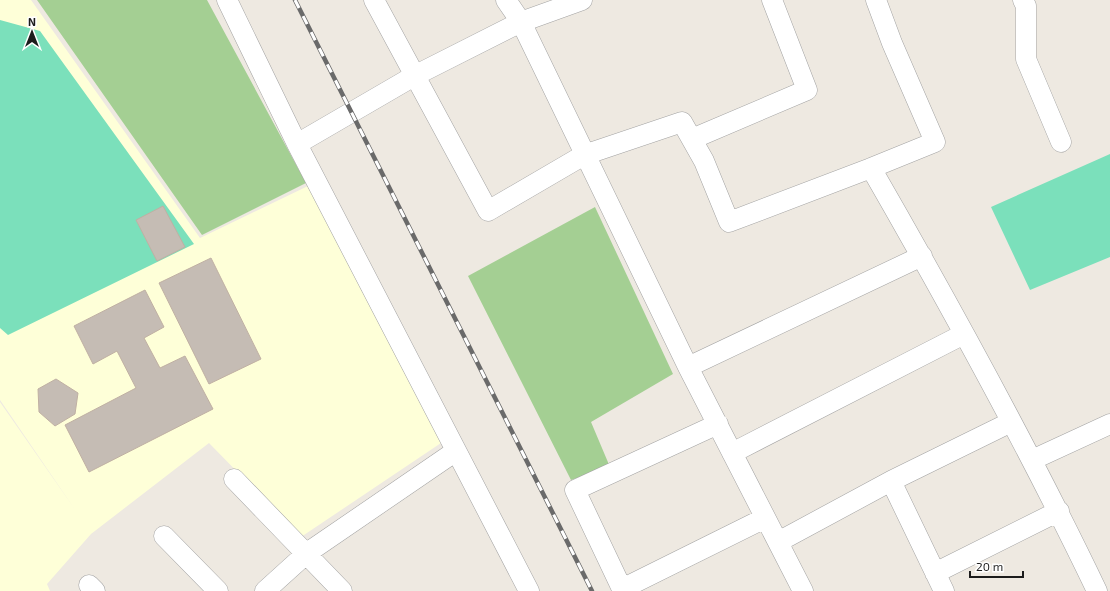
<svg xmlns="http://www.w3.org/2000/svg" width="1110" height="591" font-family="'Exo 2',sans-serif">
	<rect width="100%" height="100%" fill="#eee9e1"/>
	<!-- education -->
	<path fill="#feffd8" d="M0 0H31L200 238 308 186 441 443 301 537 209 443 91 534 47 584 50 591H0V402L76 511 0 400Z"/>
	<!-- forest -->
	<path fill="#a4cf93" d="M37 0H207L306 183 202 235Z
		M595 207 673 374 591 422 610 467 571 480 468 276Z"/>
	<!-- pitch -->
	<path fill="#7be0bb" d="M0 20 40 31 194 244 8 335 0 328Z
		M1110 154V257L1030 290 991 207Z"/>
	<!-- building -->
	<path fill="#c5bcb4" stroke="#c0b0a3" d="M163 206 185 247 157 261 136 220Z
		M211 258 261 359 209 384 159 283Z
		M145 290 164 327 144 338 160 368 185 356 213 409 89 472 65 425 136 388 117 351 93 364 74 326Z
		M56 379 78 393 75 414 55 426 39 412 38 389Z"/>
	<g fill="none" stroke-linecap="round" stroke-linejoin="round">
		<!-- minor casing -->
		<g stroke="#a3a3a3" stroke-width="21">
			<path id="minor" d="M227 0 297 144 529 591
				M374 0 488 211 584 155 682 122 704 161 729 222 871 168 935 142 892 43 876 0
				M506 0 521 22 688 367 803 591
				M1023 0 1026 6V59L1061 142
				M692 139 807 90 772 0
				M297 144 414 76 521 22 582 0
				M871 168C951 307 1028 447 1097 591
				M688 367 922 256
				M718 424 575 490 622 589 765 518
				M732 453 964 334
				M1032 460 1110 424
				M234 479 342 591
				M891 481 944 591
				M164 536 218 591
				M778 542 891 481 1011 422
				M935 573 1059 511
				M89 585 95 591
				M265 591 307 553 456 451"/>
		</g>
		<!-- minor -->
		<use href="#minor" stroke="#fff" stroke-width="20"/>
		<!-- rail casing -->
		<g stroke="#6a6a6a" stroke-width="4.5">
			<path id="rail" d="M295 0 592 591"/>
		</g>
		<!-- rail -->
		<use href="#rail" stroke="#fff" stroke-width="3" stroke-dasharray="9" stroke-linecap="butt"/>
	</g>
	<!-- north arrow -->
	<g transform="translate(32 32)" stroke="#ffffff" stroke-width="3" paint-order="stroke">
	<path d="M0-3L7 15L0 10L-7 15Z" fill="#1c1c1c"/>
	<text y="-6" font-size="11" font-weight="bold" text-anchor="middle" fill="#1c1c1c">N</text>
	</g>
	<!-- scale -->
	<path d="M970 571v6h53v-6" fill="none" stroke="#1c1c1c" stroke-width="2"/>
	<text x="976" y="571" font-size="12" fill="#1c1c1c" stroke="#ffffff" stroke-width="3" paint-order="stroke">20 m</text>
</svg>
